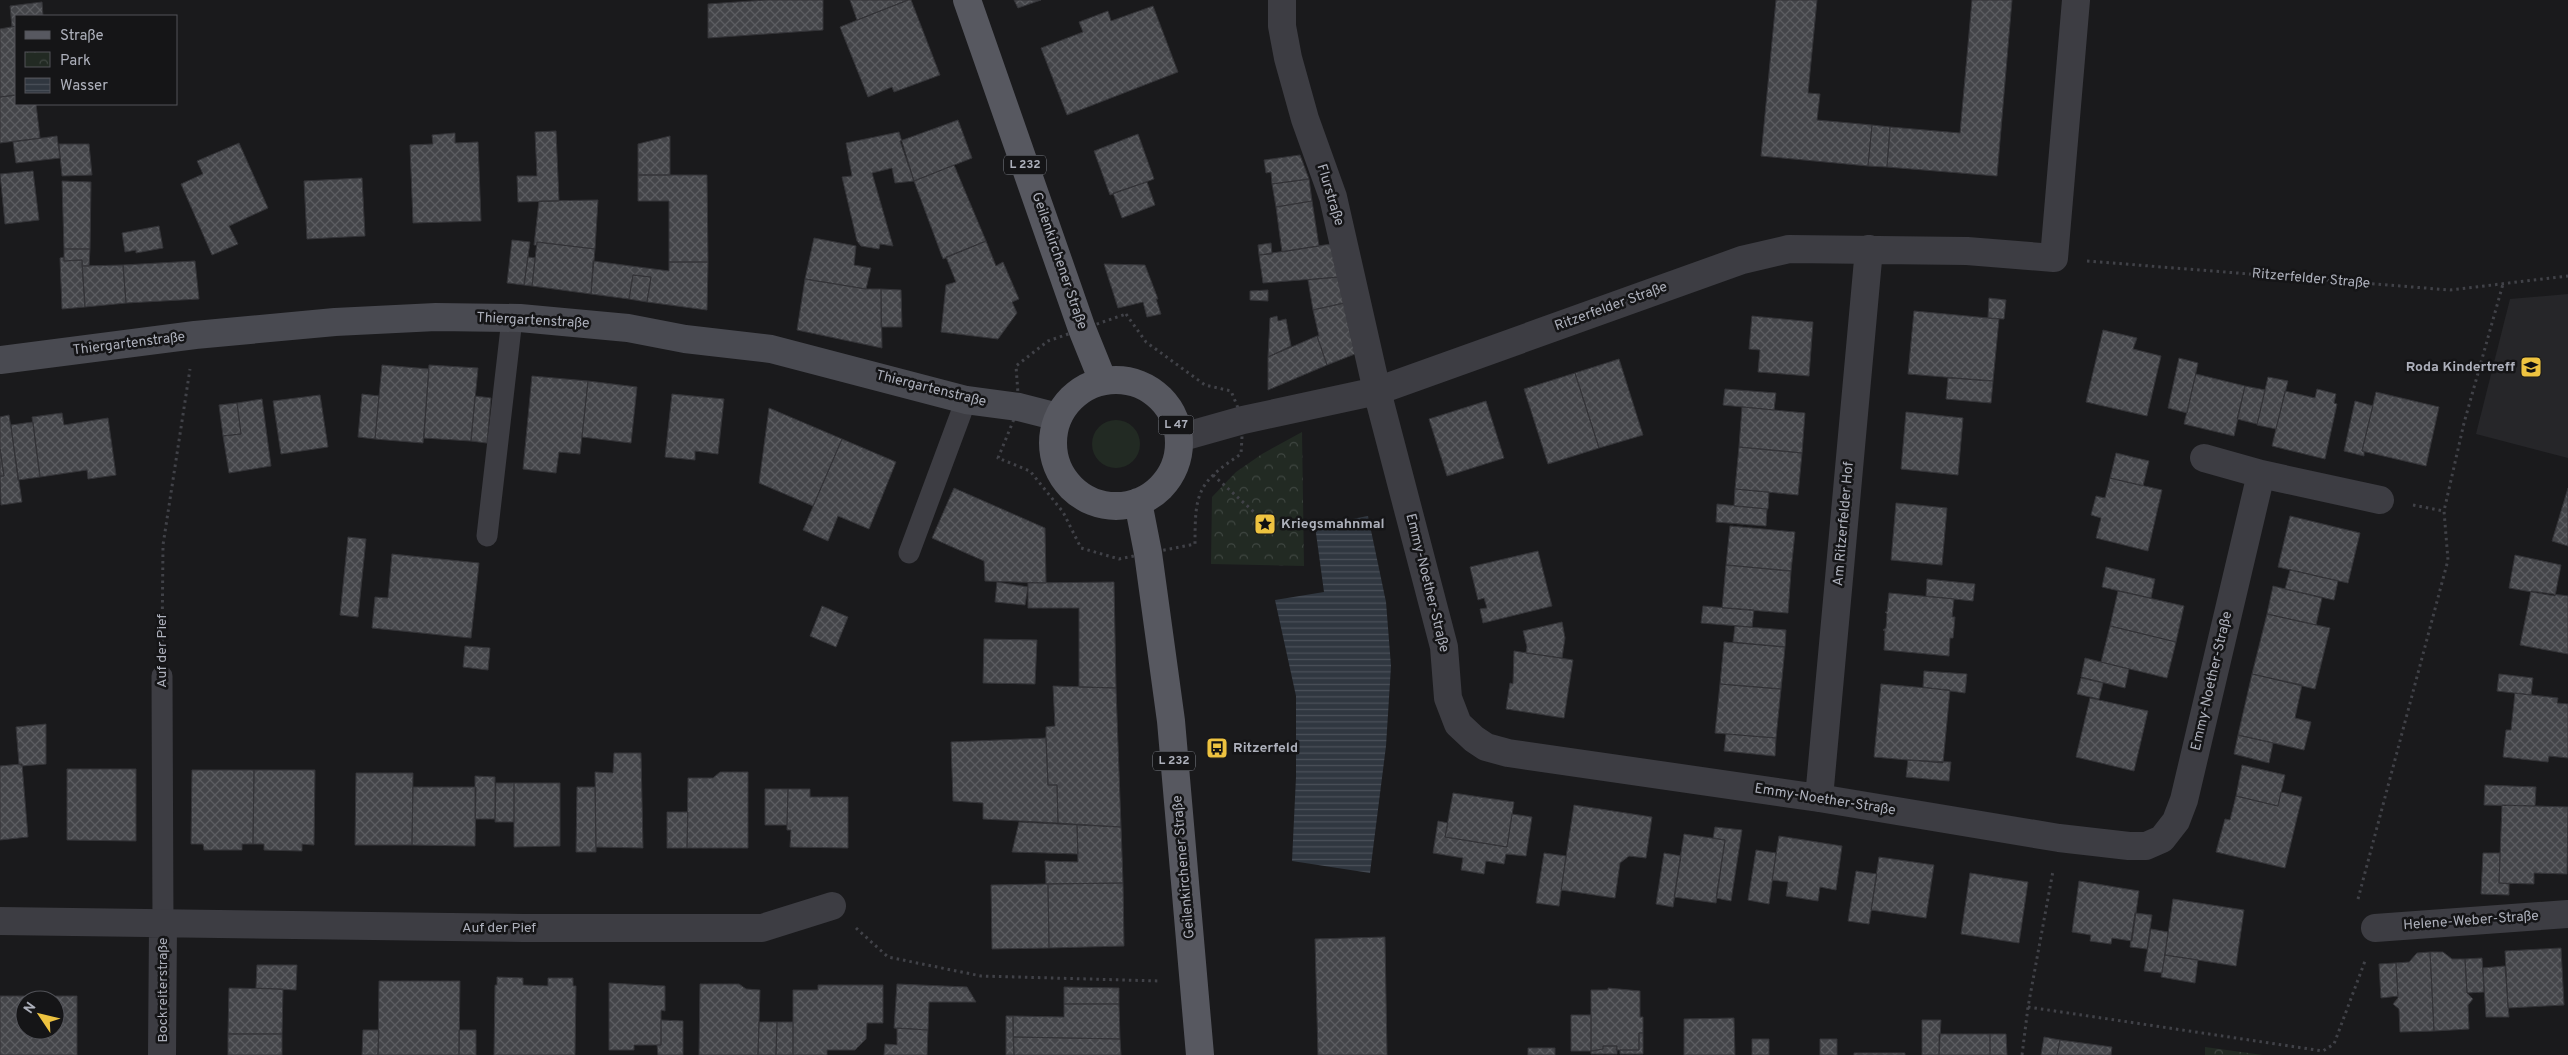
<svg xmlns="http://www.w3.org/2000/svg" width="2568" height="1055" font-family="Overpass,sans-serif">
	<defs>
		<pattern id="park-crowns" width="20" height="18" patternUnits="userSpaceOnUse" patternTransform="scale(1.25)"><rect width="20" height="18" fill="#222a23"/><path d="M2 6a3 3 0 1 1 6 0M12 15a3 3 0 1 1 6 0" fill="none" stroke="#3f4641"/></pattern>
		<pattern id="water-rules" width="6" height="5" patternUnits="userSpaceOnUse" patternTransform="scale(1.25)"><rect width="6" height="5" fill="#303740"/><path d="M0 2.5h6" fill="none" stroke="#4b515a"/></pattern>
		<pattern id="building-cross-hatch" width="8" height="8" patternUnits="userSpaceOnUse" patternTransform="scale(1.25)"><rect width="8" height="8" fill="#444549"/><path d="M0 0l8 8M0 8l8-8" fill="none" stroke="#5c5d61"/></pattern>
	</defs>
	<rect width="100%" height="100%" fill="#1a1a1c"/>
	<!-- built -->
	<path fill="#262629" d="M2568 294V458L2476 434 2510 299Z"/>
	<!-- grass -->
	<path fill="#222a23" d="M1092 444a24 24 0 1 1 48 0a24 24 0 1 1-48 0Z"/>
	<!-- park -->
	<path fill="url(#park-crowns)" d="M1302 432 1304 566 1211 564 1212 497 1236 472 1262 454Z
		M2205 1047 2263 1055H2205Z"/>
	<!-- water -->
	<path fill="url(#water-rules)" d="M1368 516 1386 602 1391 666 1386 746 1370 873 1292 861 1296 777V696L1275 600 1324 592 1315 526Z"/>
	<!-- building -->
	<path fill="url(#building-cross-hatch)" stroke="#343438" fill-rule="evenodd" d="M766 0H823V30L708 38V4Z
		M850 0H908L857 20Z
		M908 0H911L940 75 894 92 892 87 868 97 840 27Z
		M1014 0H1041L1018 8Z
		M1776 0H1817L1808 93 1820 94 1817 120 1872 125 1868 166 1761 156Z
		M1972 0H2012L1997 176 1887 167 1890 127 1960 133Z
		M42 2 43 16H16V26L12 27 10 6Z
		M1153 6 1178 72 1067 115 1041 48 1083 32 1079 22 1108 11 1111 21Z
		M16 26V95L0 97V29Z
		M16 95V104H36L40 138 0 143V97Z
		M958 120 972 158 914 181 900 141Z
		M1872 125 1890 127 1887 167 1868 166Z
		M556 131 559 201 518 202 517 176H537L535 132Z
		M899 132 914 181 895 183 892 168 872 173 893 246 880 244 879 249 861 246 857 241 842 177 852 176 846 143Z
		M455 133V143L478 142 481 221 413 223 410 145 433 144 432 135Z
		M1138 134 1154 179 1110 195 1094 151Z
		M57 136 60 158 16 163 13 142Z
		M670 136V175H638V144Z
		M239 143 268 208 229 226 238 244 212 255 181 184 203 174 197 161Z
		M59 144H89L92 175 62 176Z
		M1300 155 1309 179 1272 184 1271 172 1266 173 1264 160Z
		M954 165 986 241 943 259 914 181Z
		M33 171 39 220 5 224 0 174Z
		M638 175H707L708 262H669V201H638Z
		M362 178 365 236 307 239 304 181Z
		M1309 179 1312 201 1276 207 1272 184Z
		M62 181 91 182 90 249H64Z
		M1147 182 1155 205 1122 218 1113 193Z
		M598 200 595 249 537 242V245H534L539 201Z
		M1312 201 1319 246 1282 252 1276 207Z
		M159 226 163 248 136 253V250L125 252 122 233Z
		M814 238 856 246 854 265 871 268 866 289 805 279Z
		M512 240 530 242 524 285 507 283Z
		M986 241 996 266 1003 262 1019 299 1012 302 1017 313 998 339 941 332 946 285 956 282 946 257Z
		M537 242 595 249 591 294 532 286Z
		M1271 243 1272 254 1259 255 1258 245Z
		M1331 244 1339 277 1263 283 1259 255Z
		M64 249H90L89 266H82V260L64 261Z
		M64 257V261L82 260 85 307 62 309 60 258Z
		M528 257 535 258 532 286 524 285Z
		M195 261 199 299 126 303 123 265Z
		M593 261 669 271V262H708L707 310 647 302 651 277 633 275 629 299 591 294Z
		M1104 264 1145 265 1158 299H1156L1161 314 1147 317 1143 302 1118 308Z
		M123 265 126 303 85 307 82 266Z
		M633 275 651 277 647 302 629 299Z
		M1339 277 1344 303 1313 310 1308 280Z
		M805 279 866 289H881L882 348 797 330Z
		M881 289 901 290 902 327H881Z
		M1268 290V301L1250 300V291Z
		M1989 298 2006 300 2004 319 1988 318Z
		M1344 303 1355 354 1327 365 1317 336H1319L1313 310Z
		M1914 311 1999 319 1993 381 1908 374Z
		M1277 316 1278 321 1286 319 1291 346 1268 357 1270 318Z
		M1752 316 1813 322 1809 376 1758 372 1760 350 1749 349Z
		M2103 330 2137 338 2133 349 2161 356 2147 416 2086 402Z
		M1317 336 1327 365 1268 390V357Z
		M2179 358 2198 363 2187 413 2168 408Z
		M1619 359 1643 435 1599 448 1575 373Z
		M382 365 429 369 423 443 375 439Z
		M429 365 478 368 471 441 424 438Z
		M1575 373 1599 448 1548 464 1524 389Z
		M2196 374 2245 386 2234 436 2184 424Z
		M532 376 588 381 580 454 559 452 556 473 523 469Z
		M2268 377 2288 381 2276 429 2257 425Z
		M1948 378 1993 381 1991 403 1946 399Z
		M588 381 637 387 631 443 582 437Z
		M2245 386 2265 390 2257 424 2237 419Z
		M1725 389 1776 393 1774 410 1723 405Z
		M2317 389 2336 394 2334 403 2337 404 2325 459 2272 446 2285 391 2315 398Z
		M2376 392 2439 407 2426 466 2362 451Z
		M362 394 379 396 375 439 358 437Z
		M672 394 724 399 718 454 695 451V460L665 457Z
		M320 395 328 447 281 454 273 401Z
		M475 396 491 398 487 443 471 441Z
		M262 399 271 466 229 473 223 436 241 434 237 403Z
		M1486 401 1504 458 1447 476 1429 419Z
		M2355 401 2373 406 2362 451H2364V456L2344 451Z
		M237 403 241 434 223 436 219 405Z
		M1742 407 1805 413 1802 453 1739 447Z
		M769 408 842 439 813 506 759 483Z
		M1906 412 1963 418 1958 475 1901 469Z
		M62 413 64 425 108 418 116 475 88 479 87 470 40 477 32 417Z
		M9 415 22 502 1 505 0 476H4L0 449V417Z
		M33 422 40 477 18 480 11 425Z
		M842 439 896 462 869 529 838 516 828 541 803 530Z
		M1739 447 1802 453 1798 495 1735 489Z
		M0 449 4 476H0Z
		M2116 453 2149 461 2143 486 2110 478Z
		M2110 478 2162 490 2148 551 2096 538 2101 518 2091 515 2096 496 2105 498Z
		M954 488 1045 528 1046 583 985 581 984 561 932 538Z
		M2568 488V546L2552 541Z
		M1735 489 1769 492 1768 509 1734 506Z
		M1896 503 1947 508 1942 565 1891 560Z
		M1717 504 1767 509 1766 526 1716 522Z
		M2290 516 2360 533 2348 583 2278 567Z
		M1730 526 1795 532 1791 571 1726 565Z
		M348 537 366 539 358 617 340 615Z
		M1538 551 1552 606 1483 623 1480 609 1487 608 1484 598 1478 600 1470 567Z
		M392 554 479 563 471 638 372 628 375 597 388 598Z
		M2515 555 2561 565 2555 596 2509 588Z
		M1726 565 1791 571 1788 613 1722 608Z
		M2106 567 2155 579 2151 598 2102 587Z
		M2290 570 2338 581 2334 600 2285 589Z
		M1927 579 1975 584 1973 601 1926 596Z
		M997 582 1028 587 1025 605 995 602Z
		M1114 582 1116 688 1079 687V608H1028V583Z
		M2273 586 2322 598 2316 625 2267 614Z
		M2118 591 2184 606 2176 642 2110 626Z
		M2531 591 2568 596V654L2520 645Z
		M1889 593 1954 599 1952 617H1955L1953 638H1950L1949 656 1884 650 1885 631 1883 630 1886 628 1887 614 1885 612H1887Z
		M822 606 848 617 836 647 810 636Z
		M1703 606 1754 610 1752 627 1701 623Z
		M2267 614 2330 628 2315 689 2252 674Z
		M1562 622 1565 638 1562 658 1526 653 1527 647 1523 631Z
		M1735 626 1786 630 1785 647 1733 642Z
		M2110 626 2176 642 2167 678 2101 662Z
		M984 639 1037 640 1035 684 983 683Z
		M1724 642 1785 647 1781 689 1720 684Z
		M465 646 490 648 488 670 463 667Z
		M1514 651 1573 660 1564 718 1506 709 1510 683 1513 684Z
		M2085 658 2129 669 2125 688 2081 677Z
		M1924 671 1967 674 1965 693 1923 687Z
		M2252 674 2302 685 2295 718 2311 722 2304 750 2238 735Z
		M2499 674 2533 678 2531 695 2497 691Z
		M2081 678 2103 683 2099 699 2077 694Z
		M1720 684 1781 689 1776 738 1715 733Z
		M1881 684 1950 690 1943 763 1874 757Z
		M1053 686 1116 688 1121 827 1058 823 1057 785H1048L1046 738V727L1055 726Z
		M2515 693 2558 698 2557 703 2568 704V758L2549 756 2548 762 2503 757 2506 730H2511Z
		M2090 698 2148 711 2134 771 2076 757Z
		M46 724V764L22 766 19 764 16 727Z
		M1726 734 1776 738 1775 756 1724 751Z
		M2238 735 2273 743 2269 763 2234 754Z
		M1046 738 1048 785H1057L1058 823 983 819V803L953 801 951 742Z
		M614 753H641L643 848 596 847 595 772 613 773Z
		M1908 760 1951 762 1949 781 1906 777Z
		M22 764 28 837 0 840V766Z
		M2242 765 2285 775 2278 806 2236 796Z
		M67 769H136V841L67 840Z
		M192 770H254L253 844H242V850H204L203 844H191Z
		M254 770H315L314 845 302 844V851L264 850V844H253Z
		M720 772H748V848H687L688 778H713Z
		M356 773H413L412 845H355Z
		M475 776 495 777V819H475Z
		M496 783H514V822H495Z
		M514 783H560V846L514 847Z
		M2485 785 2536 787 2535 806 2484 805Z
		M413 787H476L475 846 412 845Z
		M577 787H595L596 852H576Z
		M765 789H788L787 825H765Z
		M788 789H810V797H848V848L790 847 791 830H787V825Z
		M2281 792 2302 797 2285 868 2216 852 2225 819 2230 820 2236 796 2278 806Z
		M1453 793 1514 802 1507 847 1445 837Z
		M1574 805 1652 817 1646 858 1629 856 1620 863 1615 898 1561 890Z
		M2502 805 2568 807 2567 874 2534 873V884L2499 883Z
		M667 812H688L687 848H667Z
		M1512 814 1532 817 1526 856 1506 854 1504 864 1486 861 1484 874 1461 870 1463 858 1433 853 1438 821 1448 823 1445 837 1507 847Z
		M1019 822 1077 825 1078 854 1012 852Z
		M1077 825 1121 827 1123 883 1046 884 1045 861 1078 862Z
		M1715 827 1742 830 1731 901 1716 898 1725 840 1713 838Z
		M1684 834 1725 840 1716 903 1674 897Z
		M1779 836 1842 846 1836 890 1820 887 1818 901 1786 896 1788 882 1772 880Z
		M1756 850 1776 853 1769 904 1748 900Z
		M1544 853 1566 856 1559 906 1536 903Z
		M1664 853 1681 856 1673 907 1656 904Z
		M2483 853H2500L2499 883 2509 884V895L2481 894Z
		M1879 857 1934 865 1926 918 1871 910Z
		M1856 871 1877 874 1869 924 1848 921Z
		M1970 873 2028 882 2019 943 1961 934Z
		M2079 881 2139 891 2132 941 2112 938 2111 944 2090 941 2091 935 2072 932Z
		M1123 883 1124 946 1049 948 1048 884Z
		M1048 884 1049 948 992 949 991 885Z
		M2173 899 2244 910 2236 966 2165 955Z
		M2135 913 2152 915 2147 949 2130 947Z
		M2151 929 2168 932 2162 973 2144 971Z
		M1385 937 1387 1055H1318L1315 939Z
		M2561 948 2564 1005 2508 1008 2505 951Z
		M2430 952 2434 1031 2400 1032 2399 1009 2393 1004 2398 998 2396 963 2409 962 2417 953Z
		M2430 952H2443L2452 959H2465L2467 993 2473 999 2468 1005 2469 1029 2434 1031Z
		M2165 955 2198 960 2195 983 2161 977Z
		M2482 958 2484 992 2467 993 2465 959Z
		M2396 963 2398 996 2381 998 2379 964Z
		M257 965H297L296 990 256 988Z
		M2505 966 2509 1017H2486L2483 968Z
		M497 977 523 978V985L548 986V978H573V986H576L575 1055H494L495 985H497Z
		M379 981H460L459 1055H378Z
		M609 983 665 986V1011L661 1010V1045H634V1050H609Z
		M700 984H739L746 989 760 990 758 1055H699Z
		M897 984 967 987 976 1002H929L928 1030 894 1028Z
		M818 985H883V1023H867L866 1039 855 1050H827V1055H793V990H818Z
		M1064 987 1119 988V1004H1064Z
		M229 988 283 989 282 1034H228Z
		M1608 988 1640 991V1017H1643V1033H1639V1050H1616L1617 1046H1603V1049L1591 1051V990H1608Z
		M0 996H77V1055H0ZM25 1000H55V1030H25Z
		M1064 1004H1119L1120 1039 1013 1037V1016L1064 1017Z
		M1571 1015H1591V1051H1571Z
		M1006 1016H1013L1014 1055H1006Z
		M1734 1018 1735 1055H1684V1019Z
		M661 1020 683 1021V1055H658L657 1045H661Z
		M1922 1020H1941L1939 1055H1922Z
		M759 1022H777L776 1055H758Z
		M777 1022H793V1055H776Z
		M897 1028 928 1030 927 1055H884L885 1044 897 1045Z
		M363 1030H379L378 1055H362Z
		M459 1030H476V1055H459Z
		M1639 1033H1643V1054H1620V1050H1639Z
		M228 1034H282V1055H228Z
		M1939 1034H1990V1055H1939Z
		M1990 1034H2006L2007 1055H1990Z
		M1013 1037 1120 1039 1121 1055H1014Z
		M2044 1037 2060 1040 2057 1055H2041Z
		M1752 1039H1769V1055H1752Z
		M1820 1039H1837V1055H1820Z
		M2060 1040 2112 1047 2111 1055H2057Z
		M1603 1046H1617V1054H1591V1051L1603 1049Z
		M1528 1048H1555V1055H1528Z
		M1854 1053H1905V1055H1854Z"/>
	<g fill="none" stroke-linecap="round" stroke-linejoin="round">
		<!-- path -->
		<path stroke="#414248" stroke-width="3" stroke-dasharray="2.5 4" stroke-linecap="butt" d="M2087 261 2450 290 2568 276
			M1126 314 1146 342 1205 385 1231 391 1243 420 1241 454C1197 483 1195 493 1195 544L1119 559 1081 548 1063 512 1030 471 998 458 1019 407 1016 366 1048 341Z
			M1213 475 1254 512
			M2413 505 2444 511
			M162 648 163 545 190 369
			M2358 899 2448 560 2444 511 2464 423 2503 284
			M856 928 888 957 981 976 1160 981
			M2028 1007 2323 1051 2334 1044 2365 961
			M2022 1055 2028 1007 2053 871"/>
		<!-- lane -->
		<path stroke="#3d3d43" stroke-width="21" d="M487 536 512 319
			M909 553 966 400
			M162 676 163 925"/>
		<!-- street -->
		<path stroke="#3d3d43" stroke-width="28" d="M1282 0V26L1288 58 1305 119 1333 197 1377 391 1444 647 1448 698 1458 724 1474 739 1486 747 1508 753 1819 798 2059 838 2129 846H2146L2162 839 2176 821 2184 800 2261 474 2380 500
			M1179 438 1243 420 1377 391 1742 260 1789 249 1967 251 2054 258 2076 0
			M2204 458 2261 474
			M1819 798 1869 249
			M0 921 523 928H762L832 906
			M2375 928 2568 914
			M162 1055 163 925"/>
		<!-- secondary -->
		<path stroke="#494a51" stroke-width="28" d="M0 360 195 335 335 322 436 317 520 318 628 328 685 339 771 349 966 400 1019 407 1058 417"/>
		<!-- primary -->
		<path stroke="#575860" stroke-width="28" d="M967 0 1082 329 1103 381
			M1053 443a63 63 0 1 1 126 0a63 63 0 1 1-126 0Z
			M1138 502 1148 553 1171 721 1200 1055"/>
	</g>
	<!-- icons -->
	<defs>
		<g id="school-square" transform="scale(1.125)"><rect x="-9" y="-9" width="18" height="18" rx="4" fill="#eec340" stroke="#151517"/><path d="M0-5L7-2L0 1L-7-2ZM-4 1L0 2.5L4 1V4Q0 6-4 4Z" fill="#111"/></g>
		<g id="sight-square" transform="scale(1.125)"><rect x="-9" y="-9" width="18" height="18" rx="4" fill="#eec340" stroke="#151517"/><path d="M0-6L1.8-2.2L6-1.7L2.9 1.2L3.7 5.4L0 3.3L-3.7 5.4L-2.9 1.2L-6-1.7L-1.8-2.2Z" fill="#111"/></g>
		<g id="bus-square" transform="scale(1.125)"><rect x="-9" y="-9" width="18" height="18" rx="4" fill="#eec340" stroke="#151517"/><path d="M-5-6H5V4H4V6H2V4H-2V6H-4V4H-5ZM-3.5-4V0h7V-4ZM-3.5 1.2v1.5H-2V1.2ZM2 1.2v1.5H3.5V1.2Z" fill="#111"/></g>
	</defs>
	<g fill-rule="evenodd">
		<use href="#school-square" x="2531" y="367"/>
		<use href="#sight-square" x="1265" y="524"/>
		<use href="#bus-square" x="1217" y="748"/>
	</g>
	<g text-anchor="middle" dominant-baseline="central" stroke-width="5" stroke-linejoin="round" paint-order="stroke">
		<!-- shield labels -->
		<g fill="#151517" stroke="#7f828a" stroke-width="1">
			<rect x="1004" y="155.5" width="42" height="19" rx="4"/>
			<rect x="1158.5" y="415.5" width="35" height="19" rx="4"/>
			<rect x="1153" y="751.5" width="42" height="19" rx="4"/>
		</g>
		<g font-size="12" font-weight="bold" fill="#adb0bb">
			<text x="1025" y="165">L 232</text>
			<text x="1176" y="425">L 47</text>
			<text x="1174" y="761">L 232</text>
		</g>
		<!-- street labels -->
		<g font-size="14" fill="#adb0bb" stroke="#151517">
			<text transform="translate(1330 195) rotate(73)">Flurstraße</text>
			<text transform="translate(1059 261) rotate(71)">Geilenkirchener Straße</text>
			<text transform="translate(2311 279) rotate(5)">Ritzerfelder Straße</text>
			<text transform="translate(1611 307) rotate(-20)">Ritzerfelder Straße</text>
			<text transform="translate(533 321) rotate(3)">Thiergartenstraße</text>
			<text transform="translate(129 344) rotate(-7)">Thiergartenstraße</text>
			<text transform="translate(931 389) rotate(14)">Thiergartenstraße</text>
			<text transform="translate(1844 524) rotate(-85)">Am Ritzerfelder Hof</text>
			<text transform="translate(1427 583) rotate(76)">Emmy-Noether-Straße</text>
			<text transform="translate(162 651) rotate(-90)">Auf der Pief</text>
			<text transform="translate(2212 681) rotate(-77)">Emmy-Noether-Straße</text>
			<text transform="translate(1825 800) rotate(9)">Emmy-Noether-Straße</text>
			<text transform="translate(1184 867) rotate(-95)">Geilenkirchener Straße</text>
			<text transform="translate(2471 921) rotate(-4)">Helene-Weber-Straße</text>
			<text x="499" y="928">Auf der Pief</text>
			<text transform="translate(163 990) rotate(-90)">Bockreiterstraße</text>
		</g>
		<!-- poi labels -->
		<g font-size="14" font-weight="bold" fill="#adb0bb" stroke="#151517" text-anchor="start">
			<text x="2515" y="367" text-anchor="end">Roda Kindertreff</text>
			<text x="1281" y="524">Kriegsmahnmal</text>
			<text x="1233" y="748">Ritzerfeld</text>
		</g>
	</g>
	<!-- legend -->
	<rect x="15" y="15" width="162" height="90" fill="#151517" stroke="#525359"/>
	<rect x="25" y="31" width="25" height="8" fill="#575860" stroke="#525359"/>
	<text x="60" y="40" font-size="15" fill="#adb0bb">Straße</text>
	<rect x="25" y="52" width="25" height="15" fill="url(#park-crowns)" stroke="#525359"/>
	<text x="60" y="65" font-size="15" fill="#adb0bb">Park</text>
	<rect x="25" y="78" width="25" height="15" fill="url(#water-rules)" stroke="#525359"/>
	<text x="60" y="90" font-size="15" fill="#adb0bb">Wasser</text>
	<!-- north arrow -->
	<g transform="translate(40 1015) rotate(305)"><circle r="24" fill="#151517" stroke="#525359"/>
	<path d="M0-4L9 19L0 12L-9 19Z" fill="#eec340"/>
	<text y="-8" font-size="14" font-weight="bold" text-anchor="middle" fill="#adb0bb">N</text>
	</g>
</svg>
